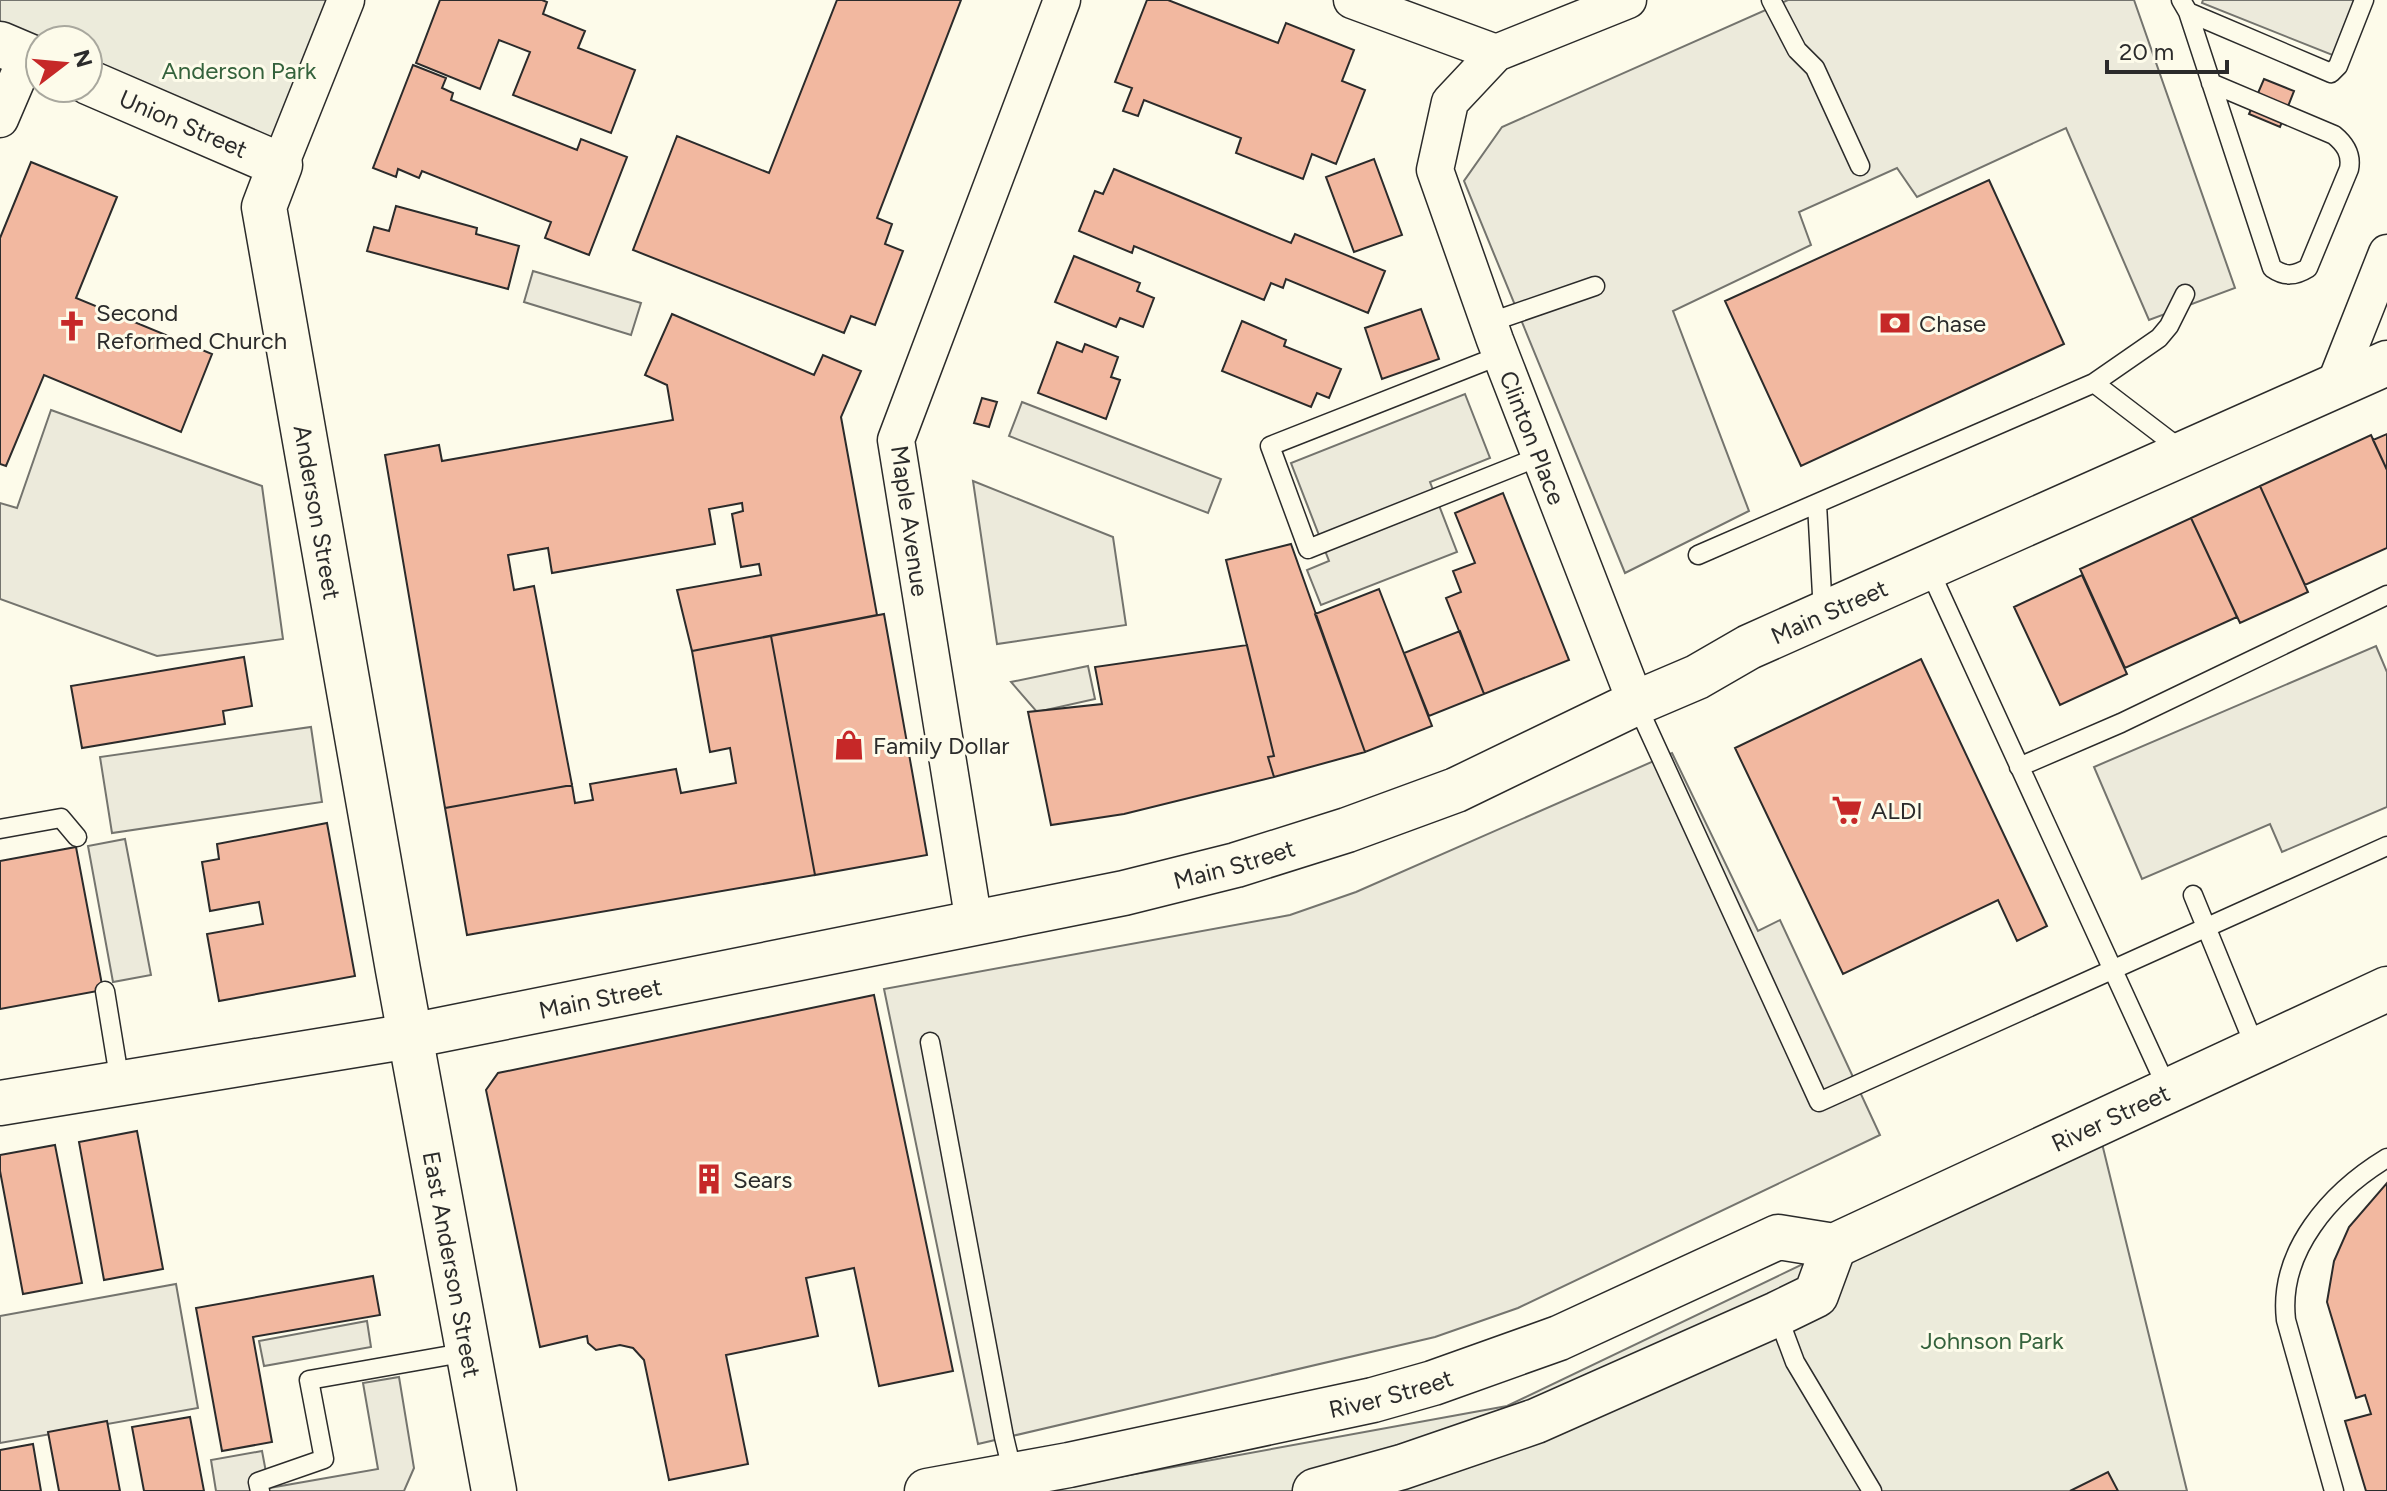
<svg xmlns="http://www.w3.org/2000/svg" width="2387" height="1491" font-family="Figtree,sans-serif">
	<rect width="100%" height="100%" fill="#fdfbea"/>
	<!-- green -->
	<path fill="#ecebdb" stroke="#74746e" stroke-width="2" d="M0 0H346L280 165 88 82V40H40L0 44Z
		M2097 1123 2187 1491H1042L1507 1406Z"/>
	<!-- parking -->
	<path fill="#eceadb" stroke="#74746e" stroke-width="2" d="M1788 0H2134L2235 288 2149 320 2066 128 1917 197 1897 168 1799 212 1811 245 1673 311 1749 511 1625 573 1464 181 1502 127Z
		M2203 0H2368L2345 60 2202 3Z
		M533 271 641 303 631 335 524 302Z
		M1465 394 1490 458 1430 482 1457 552 1321 605 1307 570 1329 561 1291 463Z
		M1022 402 1221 479 1208 513 1009 436Z
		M51 410 262 486 283 639 157 656 0 599V503L17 508Z
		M973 481 1113 537 1126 625 997 644Z
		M2376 646 2387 672V807L2282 852 2270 824 2142 879 2094 767Z
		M1088 666 1095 699 1037 712 1011 682Z
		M311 727 322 802 112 833 100 757Z
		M1672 753 1758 931 1780 920 1880 1135 1518 1308 1435 1337 978 1444 884 989 1290 915 1356 892Z
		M125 839 151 975 113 982 88 846Z
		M176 1284 198 1408 0 1443V1316Z
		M367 1321 371 1347 264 1366 259 1341Z
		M399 1377 414 1468 404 1491H216L211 1460 262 1451 269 1488 378 1469 363 1383Z"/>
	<!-- building -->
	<path fill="#f2b8a0" stroke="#2b2b2b" stroke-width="2" d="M440 0H542L547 2 543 14 585 31 578 48 635 70 611 133 513 95 530 52 499 40 480 89 416 63Z
		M837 0H961L877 218 892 224 885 244 903 251 875 325 851 316 844 333 633 250 677 136 769 173Z
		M1147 0H1168L1278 43 1286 23 1354 50 1342 81 1365 90 1336 164 1312 154 1303 179 1236 153 1241 138 1144 100 1138 116 1123 111 1132 88 1115 82Z
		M413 65 446 78 442 88 453 93 451 100 577 150 581 139 627 157 589 255 545 238 551 222 422 171 419 178 398 169 396 177 373 168Z
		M2264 79 2294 91 2280 127 2249 114Z
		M1374 159 1402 235 1354 252 1326 177Z
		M31 162 117 197 76 298 212 354 181 432 44 375 6 466 0 464V238Z
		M1114 169 1291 243 1295 234 1385 271 1368 313 1286 279 1283 288 1271 283 1264 300 1134 246 1132 253 1079 231 1095 191 1103 194Z
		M1989 180 2064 344 1801 466 1725 301Z
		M396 206 477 228 476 234 519 246 508 289 367 251 374 227 389 231Z
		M1074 256 1140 283 1137 291 1154 298 1143 327 1120 318 1116 327 1055 302Z
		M1421 309 1439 359 1382 379 1365 328Z
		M672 314 814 375 823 355 861 371 841 417 877 615 692 651 677 590 761 575 759 564 741 567 732 514 743 511 742 503 709 509 715 544 552 573 548 548 508 555 514 590 534 586 572 785 445 808 385 455 439 445 442 461 673 420 667 385 645 375Z
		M1242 321 1286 340 1284 346 1341 369 1329 398 1317 393 1311 407 1222 371Z
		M1057 342 1082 352 1085 344 1118 357 1111 377 1120 380 1106 419 1038 393Z
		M982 398 997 402 989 427 974 423Z
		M2387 434V470L2373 440Z
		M2371 435 2387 470V548L2305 585 2260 486Z
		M2260 486 2308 592 2240 623 2191 518Z
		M1503 493 1569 660 1484 694 1446 598 1461 592 1453 571 1475 563 1455 513Z
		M2191 518 2237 617 2125 668 2080 569Z
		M1291 544 1365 752 1274 777 1268 757 1274 756 1226 560Z
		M2082 575 2127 674 2060 705 2014 607Z
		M1379 589 1432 726 1365 752 1315 614Z
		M884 614 927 855 815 875 771 636Z
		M1460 631 1484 694 1429 716 1404 653Z
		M771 636 815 875 467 935 445 808 572 785 575 803 593 800 590 784 676 769 681 793 736 783 730 748 710 752 692 651Z
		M1247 645 1274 756 1268 757 1274 777 1124 814 1051 825 1028 712 1102 704 1095 667Z
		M244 657 252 706 223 711 225 724 82 748 71 686Z
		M1921 659 2047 926 2017 941 1998 900 1843 974 1735 748Z
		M327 823 355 976 219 1001 207 934 263 924 259 902 210 911 202 862 219 859 217 844Z
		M76 847 103 990 0 1009V861Z
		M874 995 953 1371 879 1386 854 1268 806 1278 818 1336 726 1355 748 1464 669 1480 644 1360 633 1348 620 1345 596 1350 588 1343 587 1336 540 1347 486 1090 498 1073Z
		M137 1131 163 1269 104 1280 79 1142Z
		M55 1145 82 1283 23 1294 0 1171V1155Z
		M2387 1183V1491H2366L2345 1421 2371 1414 2365 1395 2356 1398 2327 1302 2334 1261 2349 1227Z
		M373 1276 380 1315 253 1337 272 1442 222 1451 196 1308Z
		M190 1417 204 1491H144L132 1427Z
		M107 1421 120 1491H59L48 1432Z
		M33 1444 41 1491H0V1450Z
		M2108 1472 2118 1491H2070Z"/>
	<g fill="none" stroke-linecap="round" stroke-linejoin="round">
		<!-- service casing -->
		<g stroke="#2b2b2b" stroke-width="21">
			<path id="service" d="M1771 0 1797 50 1815 68 1860 166
				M2181 0 2188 12 2331 73 2338 66 2364 0
				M2188 12 2272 268C2285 277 2295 276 2308 268L2349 169C2352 154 2345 144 2334 135L2211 83
				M1488 323 1595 286
				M1501 355 1270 446 1308 549 1541 456
				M2094 383 2183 451
				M1817 504 1823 613
				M1698 555 2094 383 2159 338 2169 326 2185 294
				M1928 567 2168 1090
				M1636 703 1819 1102 2387 846
				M2019 767 2121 723 2387 595
				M0 829 61 818 77 837
				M2193 895 2256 1049
				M105 991 120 1083
				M930 1042 1004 1437 1013 1474
				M1777 1314 1795 1362 1872 1491
				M260 1491 258 1482 324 1459 309 1380 468 1352
				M2334 1491 2286 1320C2278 1251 2331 1192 2387 1158"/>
		</g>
		<!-- minor casing -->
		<g stroke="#2b2b2b" stroke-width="39">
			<g id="minor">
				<path d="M1352 0 1496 53"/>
				<path id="s1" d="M1628 0 1496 53 1450 102 1435 170 1495 340 1636 703"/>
				<path d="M0 119 27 56"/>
				<path d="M280 165 346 0"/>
				<path d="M2334 387 2387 253"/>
				<path d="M974 923 896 440 1062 0"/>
			</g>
		</g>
		<!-- tertiary casing -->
		<g stroke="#2b2b2b" stroke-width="47">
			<path id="tertiary" d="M0 1103 410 1036"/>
		</g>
		<!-- secondary casing -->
		<g stroke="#2b2b2b" stroke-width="47">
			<g id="secondary">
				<path d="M0 44 40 61"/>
				<path id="s2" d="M88 82 280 165 264 207 398 970 494 1491"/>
				<path id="s3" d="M410 1036 1124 893 1236 865 1347 830 1456 790 1636 703 1697 677 1749 647 2387 363"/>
			</g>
		</g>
		<!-- primary casing -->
		<g stroke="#2b2b2b" stroke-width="47">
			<g id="primary">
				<path id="s4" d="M927 1491 1069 1465 1373 1400 1433 1383 1559 1338 1778 1237 1834 1246 2387 989"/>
				<path d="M1315 1491 1402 1467 1536 1421 1777 1314 1816 1295 1834 1246"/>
			</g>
		</g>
		<!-- service -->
		<use href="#service" stroke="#fdfbea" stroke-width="18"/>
		<!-- minor -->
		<use href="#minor" stroke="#fdfbea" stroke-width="36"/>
		<!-- tertiary -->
		<use href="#tertiary" stroke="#fdfbea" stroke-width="44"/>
		<!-- secondary -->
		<use href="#secondary" stroke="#fdfbea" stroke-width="44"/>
		<!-- primary -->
		<use href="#primary" stroke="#fdfbea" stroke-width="44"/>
	</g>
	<!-- icons -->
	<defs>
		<g id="bank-bare" transform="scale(2.4)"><path d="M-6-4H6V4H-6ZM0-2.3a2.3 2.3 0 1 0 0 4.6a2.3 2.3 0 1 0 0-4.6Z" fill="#c62828" stroke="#fdfbea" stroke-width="2.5" paint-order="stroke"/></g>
		<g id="church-bare" transform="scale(2.4)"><path d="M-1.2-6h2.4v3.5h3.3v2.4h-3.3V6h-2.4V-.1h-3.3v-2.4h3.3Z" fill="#c62828" stroke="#fdfbea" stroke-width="2.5" paint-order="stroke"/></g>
		<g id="shop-bare" transform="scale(2.4)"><path d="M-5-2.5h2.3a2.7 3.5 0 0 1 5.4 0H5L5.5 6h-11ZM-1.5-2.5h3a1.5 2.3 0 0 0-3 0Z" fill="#c62828" stroke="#fdfbea" stroke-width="2.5" paint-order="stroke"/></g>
		<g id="supermarket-bare" transform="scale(2.4)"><path d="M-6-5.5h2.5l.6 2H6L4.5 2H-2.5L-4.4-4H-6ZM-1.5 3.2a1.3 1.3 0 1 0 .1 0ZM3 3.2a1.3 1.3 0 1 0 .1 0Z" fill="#c62828" stroke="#fdfbea" stroke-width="2.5" paint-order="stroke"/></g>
		<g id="building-bare" transform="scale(2.4)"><path d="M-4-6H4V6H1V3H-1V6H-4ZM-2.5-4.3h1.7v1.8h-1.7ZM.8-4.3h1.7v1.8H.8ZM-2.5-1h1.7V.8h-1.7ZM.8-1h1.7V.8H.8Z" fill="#c62828" stroke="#fdfbea" stroke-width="2.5" paint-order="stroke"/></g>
	</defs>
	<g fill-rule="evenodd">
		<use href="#bank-bare" x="1895" y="323"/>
		<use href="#church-bare" x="72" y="326"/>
		<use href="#shop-bare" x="849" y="745"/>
		<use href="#supermarket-bare" x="1847" y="810"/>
		<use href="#building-bare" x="709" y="1179"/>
	</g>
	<g text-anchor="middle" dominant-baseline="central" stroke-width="6" stroke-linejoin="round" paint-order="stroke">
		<!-- park labels -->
		<g font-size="24" fill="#34623c" stroke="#fdfbea">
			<text x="239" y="70">Anderson Park</text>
			<text x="1992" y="1340">Johnson Park</text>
		</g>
		<!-- street labels -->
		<g font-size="24" fill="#2b2b2b" stroke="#fdfbea">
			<text stroke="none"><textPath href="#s2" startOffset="104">Union Street</textPath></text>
			<text stroke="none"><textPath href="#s1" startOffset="564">Clinton Place</textPath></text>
			<text stroke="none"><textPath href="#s2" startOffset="564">Anderson Street</textPath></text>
			<text transform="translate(910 521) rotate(82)">Maple Avenue</text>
			<text stroke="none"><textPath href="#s3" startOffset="1490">Main Street</textPath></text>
			<text stroke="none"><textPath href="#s3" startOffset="842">Main Street</textPath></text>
			<text stroke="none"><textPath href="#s3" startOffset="194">Main Street</textPath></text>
			<text stroke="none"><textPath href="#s4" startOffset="1254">River Street</textPath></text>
			<text stroke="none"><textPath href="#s2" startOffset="1328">East Anderson Street</textPath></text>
			<text stroke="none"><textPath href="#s4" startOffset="474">River Street</textPath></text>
		</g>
		<!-- poi labels -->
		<g font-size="24" fill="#2b2b2b" stroke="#fdfbea" text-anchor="start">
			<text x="96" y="312">Second<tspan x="96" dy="28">Reformed Church</tspan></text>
			<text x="1919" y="323">Chase</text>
			<text x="873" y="745">Family Dollar</text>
			<text x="1871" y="810">ALDI</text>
			<text x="733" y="1179">Sears</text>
		</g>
	</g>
	<!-- north arrow -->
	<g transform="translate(64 64) rotate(74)"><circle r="38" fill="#fdfbea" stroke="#a9a89e" stroke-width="2"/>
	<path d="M0-6L14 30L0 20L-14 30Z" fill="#c62828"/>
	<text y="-12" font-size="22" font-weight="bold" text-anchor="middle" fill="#2b2b2b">N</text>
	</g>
	<!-- scale -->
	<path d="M2107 60v12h120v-12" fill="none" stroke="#2b2b2b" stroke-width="4"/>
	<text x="2119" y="60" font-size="24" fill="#2b2b2b" stroke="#fdfbea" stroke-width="6" paint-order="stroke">20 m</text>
</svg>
